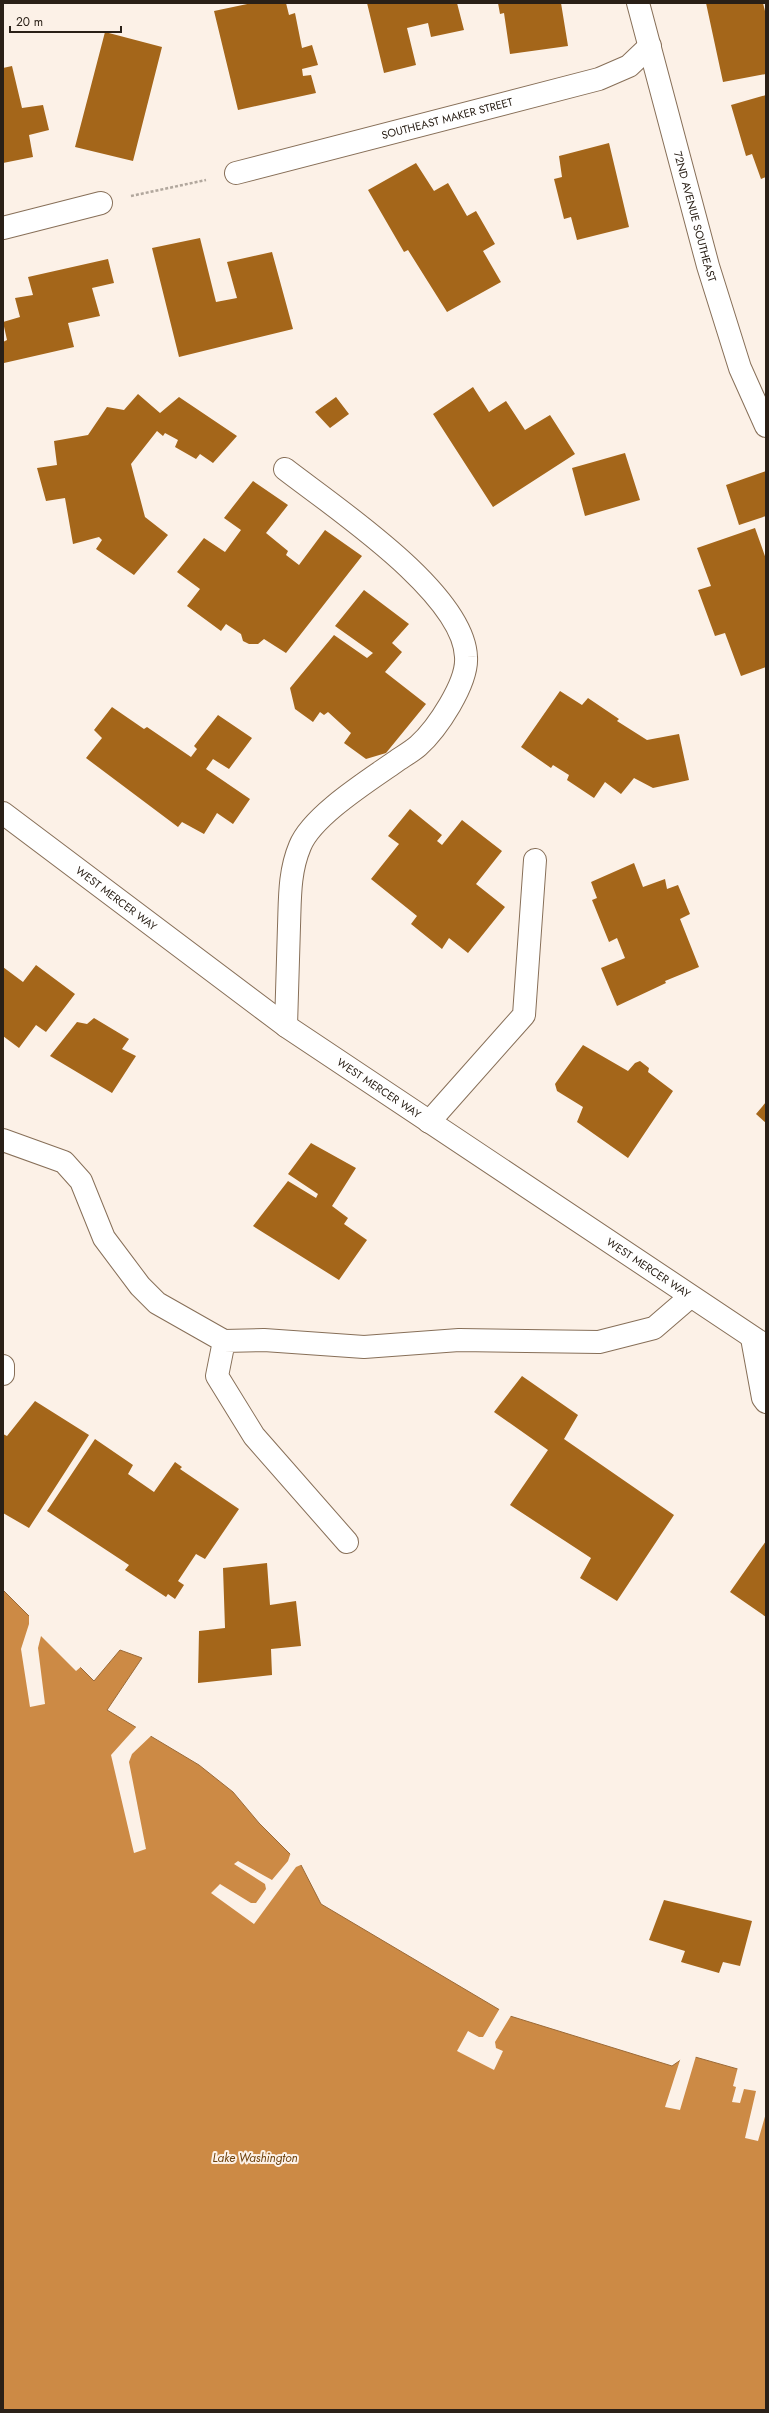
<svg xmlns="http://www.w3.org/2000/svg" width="769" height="2413" font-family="Jost,sans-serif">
	<rect width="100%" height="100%" fill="#fcf1e7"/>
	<!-- water -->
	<path fill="#cc8a45" stroke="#9b6a37" d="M3 1590 94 1681 120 1650 142 1658 107 1710 199 1765 233 1792 259 1823 301 1865 321 1904 510 2016 672 2066 688 2055 766 2077V2410H3Z"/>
	<!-- pier -->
	<path fill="#fcf1e7" d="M29 1613 82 1666 76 1671 41 1636 38 1648 45 1704 30 1707 21 1649 29 1624Z
		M138 1725 153 1734 132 1754 129 1762 146 1849 134 1853 111 1755Z
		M291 1852 303 1864 296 1867 254 1924 211 1893 220 1884 251 1903H256L266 1889 265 1884 234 1864 238 1861 272 1880 288 1861Z
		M500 2008 512 2014 495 2042 496 2048 503 2051 494 2070 457 2051 468 2031 479 2037H483Z
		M688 2053 696 2056 680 2110 665 2107 681 2057Z
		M738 2067 766 2075V2113L758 2141 745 2138 756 2091 744 2089 740 2103 732 2102 736 2087 733 2086Z"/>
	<!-- building -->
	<path fill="#a4661a" d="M252 3H286L289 15 295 13 302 48 312 45 318 65 302 69 303 76 311 75 316 93 238 110 214 11Z
		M367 3H457L464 30 431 37 428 23 407 28 416 65 384 73Z
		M498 3H561L568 46 510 54 504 13 500 14Z
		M706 3H763L766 15V74L723 82Z
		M105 32 162 47 133 161 75 147Z
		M12 66 22 108 43 105 49 130 29 135 33 157 3 163V68Z
		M766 95V177L761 179 752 154 746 156 731 105Z
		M609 143 629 227 577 240 571 217 564 219 554 179 562 177 559 156Z
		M416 163 434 191 448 183 467 216 476 211 495 244 483 251 501 282 447 312 408 250 404 252 368 190Z
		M200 238 216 302 237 298 227 262 272 252 293 329 179 357 152 248Z
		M108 259 114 283 92 288 100 316 68 323 74 347 4 363 3 342 7 340 3 322 20 317 15 298 33 295 28 277Z
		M473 387 489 412 506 401 525 430 550 415 575 454 493 507 433 414Z
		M138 394 160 413 179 397 237 436 213 463 200 454 196 459 175 447 178 440 165 433 163 436 157 431 131 464 145 517 168 535 134 575 96 549 102 540 99 537 73 544 65 498 46 501 37 468 57 465 54 441 88 435 107 407 124 410Z
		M336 397 349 414 330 428 315 412Z
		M625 453 640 500 585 516 572 468Z
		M766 471V516L739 525 726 485Z
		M253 481 288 505 266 533 288 551 286 555 299 565 325 530 362 556 286 653 264 639 258 644H249L243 641 241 634 226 624 221 631 187 606 200 589 177 572 204 538 225 552 241 530 224 518Z
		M755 528 766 559V667L741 676 725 633 715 636 698 590 711 586 697 548Z
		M364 590 409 624 392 643 402 652 385 672 426 704 386 753 366 759 344 743 351 733 328 712 324 715 320 712 313 722 295 709 290 688 334 635 367 658 373 653 335 626Z
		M560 691 582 705 588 698 619 719 617 721 647 740 679 734 689 780 653 788 634 778 621 794 605 782 594 798 567 780 569 775 553 765 551 768 521 747Z
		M112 707 144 729 147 727 191 757 197 749 194 746 218 715 252 738 229 769 213 759 206 769 250 799 233 824 217 813 204 834 182 822 178 827 86 758 102 738 94 730Z
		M410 809 442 835 437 841 442 845 462 820 502 851 476 884 505 907 468 953 449 938 442 949 411 924 417 916 371 879 399 844 388 836Z
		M634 863 643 887 665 879 667 889 678 885 690 914 680 919 699 967 665 981 666 983 617 1006 601 968 625 958 617 938 609 942 592 900 597 898 591 882Z
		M36 965 75 994 46 1032 36 1025 19 1048 3 1036V967L23 982Z
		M94 1018 129 1039 122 1049 136 1056 112 1093 50 1056 77 1022 87 1024Z
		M583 1045 628 1071 635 1063 640 1061 649 1068 648 1072 673 1091 628 1158 577 1122 583 1107 557 1091 555 1084Z
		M766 1102V1123L756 1114Z
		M311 1143 356 1168 332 1206 348 1218 344 1224 367 1240 339 1280 253 1226 288 1181 316 1198 318 1194 288 1174Z
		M522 1376 578 1415 564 1439 674 1515 617 1601 580 1578 591 1558 510 1505 548 1450 494 1412Z
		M35 1401 89 1435 29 1528 3 1513V1434L7 1436Z
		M95 1439 133 1465 128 1474 154 1492 175 1462 182 1467 180 1469 239 1509 205 1559 196 1554 178 1581 184 1585 175 1599 168 1594 166 1597 125 1570 129 1565 47 1511Z
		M766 1541V1617L730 1592Z
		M267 1563 270 1605 296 1601 301 1646 271 1649 272 1675 198 1683 199 1631 225 1628 223 1568Z
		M664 1900 752 1921 740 1966 723 1962 719 1973 681 1962 685 1951 649 1940Z"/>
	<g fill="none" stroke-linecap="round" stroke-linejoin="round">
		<!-- service casing -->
		<g stroke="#876f58" stroke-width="24">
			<path id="service" d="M285 469C334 507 464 593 466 657 468 683 437 729 418 746 411 752 402 757 395 762 368 781 312 816 300 846 289 872 290 899 289 926 288 960 287 993 286 1026
				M429 1122 524 1015 535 860
				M3 1140 64 1162 81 1181 104 1238 140 1286 157 1303 224 1341
				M752 1338 763 1398 766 1402
				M3 1366V1374
				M347 1542 254 1436 217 1376 224 1341 264 1340 364 1347 459 1340 599 1342 654 1328 690 1297"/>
		</g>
		<!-- minor casing -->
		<g stroke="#876f58" stroke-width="24">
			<g id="minor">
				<path id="s1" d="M638 3 708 266 740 368 766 426"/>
				<path id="s2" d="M236 173 599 79 629 66 650 46"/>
				<path d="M3 228 101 203"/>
			</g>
		</g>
		<!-- tertiary casing -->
		<g stroke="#876f58" stroke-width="24">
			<g id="tertiary">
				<path id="s3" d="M3 813 286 1026 766 1346"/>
			</g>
		</g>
		<!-- path -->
		<path stroke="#b1a79d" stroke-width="2.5" stroke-dasharray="3 2" stroke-linecap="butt" d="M131 196 206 180"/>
		<!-- service -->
		<use href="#service" stroke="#fff" stroke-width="22"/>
		<!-- minor -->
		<use href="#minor" stroke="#fff" stroke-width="22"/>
		<!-- tertiary -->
		<use href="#tertiary" stroke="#fff" stroke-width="22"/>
	</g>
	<g text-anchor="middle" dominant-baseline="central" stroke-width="4" stroke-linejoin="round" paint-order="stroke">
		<!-- street labels -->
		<g font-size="11" fill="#2a2017" stroke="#fcf1e7">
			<text stroke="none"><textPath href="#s2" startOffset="218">SOUTHEAST MAKER STREET</textPath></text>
			<text stroke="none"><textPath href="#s1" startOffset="221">72ND AVENUE SOUTHEAST</textPath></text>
			<text stroke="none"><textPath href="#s3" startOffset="142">WEST MERCER WAY</textPath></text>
			<text stroke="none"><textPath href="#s3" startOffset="466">WEST MERCER WAY</textPath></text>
			<text stroke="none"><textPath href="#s3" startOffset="790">WEST MERCER WAY</textPath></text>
		</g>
		<!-- water labels -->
		<g font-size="12" font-style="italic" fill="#6f430e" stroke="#fcf1e7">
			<text x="255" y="2158">Lake Washington</text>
		</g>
	</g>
	<!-- border -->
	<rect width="769" height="2413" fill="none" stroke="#2a2017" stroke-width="8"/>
	<!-- scale -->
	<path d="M10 26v6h111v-6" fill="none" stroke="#2a2017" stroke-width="2"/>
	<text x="16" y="26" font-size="12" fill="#2a2017" stroke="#fcf1e7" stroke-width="3" paint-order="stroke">20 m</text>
</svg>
